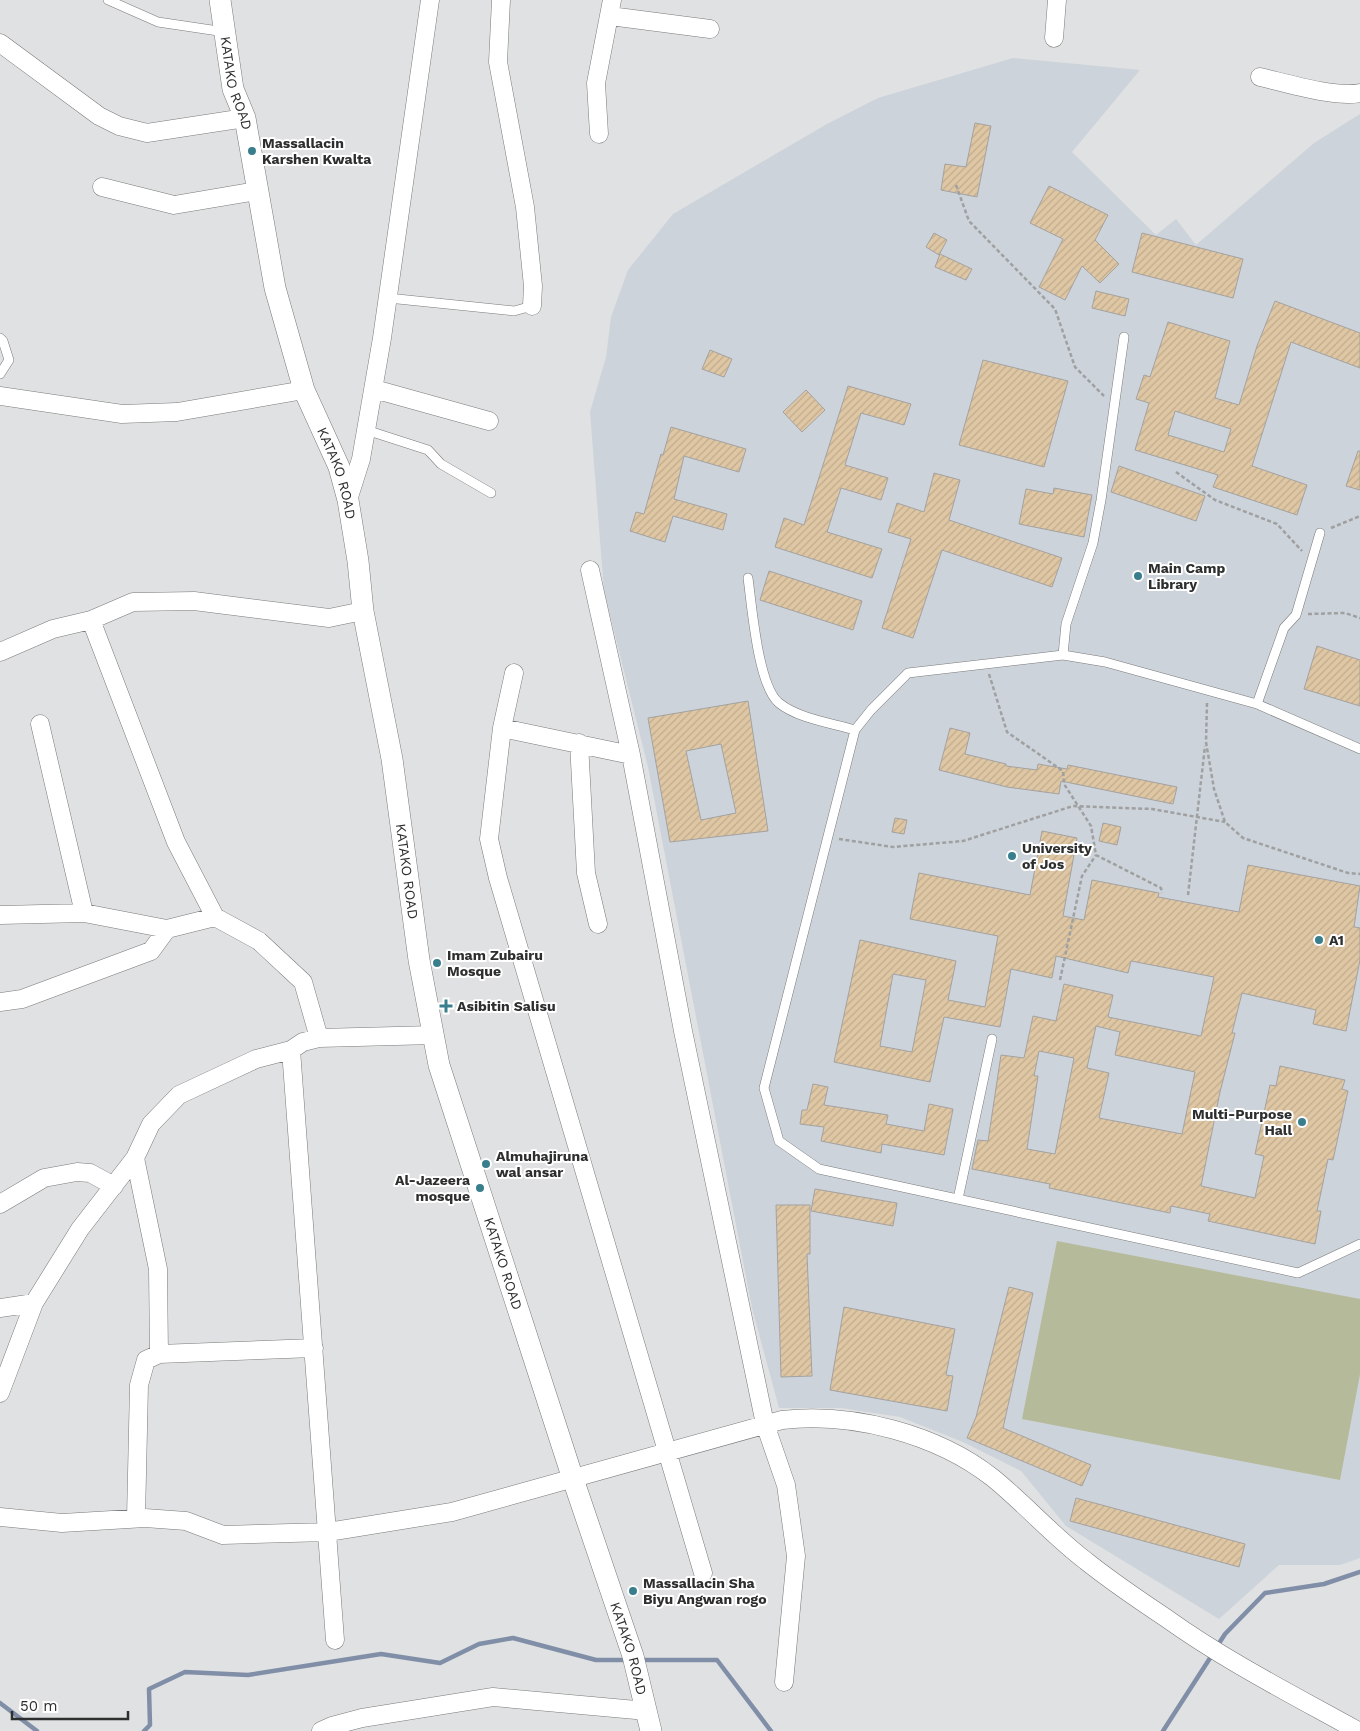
<svg xmlns="http://www.w3.org/2000/svg" width="1360" height="1731" font-family="'Work Sans',sans-serif">
	<defs>
		<pattern id="building-hatch" width="6" height="6" patternUnits="userSpaceOnUse" patternTransform="scale(1.25)"><rect width="6" height="6" fill="#dfc7a4"/><path d="M-1 1l2-2M0 6l6-6M5 7l2-2" fill="none" stroke="#c0ab8e"/></pattern>
	</defs>
	<rect width="100%" height="100%" fill="#e0e1e2"/>
	<!-- built -->
	<path fill="#cdd3da" d="M1013 58 1140 70 1072 152 1156 235 1176 219 1196 245 1314 143 1360 114V1558L1340 1565H1279L1219 1619 1066 1526 1021 1471 963 1442 900 1417 841 1408H779L752 1308 648 767 604 591 590 412 606 357 611 317 628 270 673 214 827 124 878 98Z"/>
	<!-- green -->
	<path fill="#b5ba9a" d="M1057 1241 1360 1299V1374L1340 1480 1022 1419Z"/>
	<g fill="none" stroke-linecap="round" stroke-linejoin="round">
		<!-- stream -->
		<path stroke="#808fa7" stroke-width="4.5" d="M1216 1648 1225 1634 1265 1593 1324 1584 1360 1572
			M640 1660H717L771 1731
			M0 1703 37 1731
			M144 1731 150 1725 149 1689 185 1672 248 1675 381 1654 440 1663 479 1644 513 1638 596 1660H627
			M1163 1731 1212 1655"/>
	</g>
	<!-- building -->
	<path fill="url(#building-hatch)" stroke="#a3a2a1" fill-rule="evenodd" d="M975 123 991 126 977 197 941 190 945 164 966 167Z
		M1049 186 1108 215 1095 240 1119 264 1100 283 1082 266 1065 300 1039 287 1063 239 1030 223Z
		M934 233 947 240 939 255 926 247Z
		M1142 233 1243 259 1233 298 1132 272Z
		M940 254 972 269 966 280 935 267Z
		M1096 291 1129 299 1125 316 1092 308Z
		M1275 301 1360 333V368L1291 342 1252 466 1307 485 1297 515 1213 487 1218 475 1135 450 1149 403 1136 399 1144 375 1150 377 1168 322 1230 341 1215 398 1239 405 1257 346ZM1175 411 1231 429 1224 452 1168 435Z
		M710 350 732 359 724 377 702 369Z
		M983 360 1068 381 1044 467 959 445Z
		M848 386 911 404 904 425 861 413 845 465 888 478 881 500 841 488 827 532 882 549 872 578 775 547 784 518 804 525Z
		M806 390 825 410 802 432 783 412Z
		M671 427 746 449 739 472 684 456 674 499 727 514 723 530 673 516 665 542 630 531 636 512 644 514 661 454 663 455Z
		M1358 451H1360V490L1346 486Z
		M1119 466 1205 496 1196 521 1111 492Z
		M934 473 960 480 949 520 1062 558 1052 587 942 550 913 638 882 628 911 539 888 532 897 503 924 512Z
		M1054 488 1092 495 1084 537 1019 524 1026 489 1053 494Z
		M769 571 862 601 853 630 760 600Z
		M1317 646 1360 660V706L1304 689Z
		M748 701 768 831 670 842 648 718ZM721 744 736 813 701 820 686 751Z
		M950 728 970 733 965 754 1006 764V766L1037 770 1038 764 1067 769 1068 765 1177 787 1173 804 1061 781 1059 794 1007 787 939 770Z
		M895 818 907 820 904 834 892 832Z
		M1103 823 1121 827 1117 845 1099 841Z
		M1042 831 1077 838 1063 916 1084 920 1092 880 1159 893 1158 897 1239 912 1248 865 1360 886 1354 927 1360 928V960L1346 1031 1313 1024 1316 1010 1242 993 1232 1033H1235L1220 1092 1201 1186 1255 1198 1264 1156 1255 1154 1270 1085 1276 1086 1280 1066 1345 1080 1342 1089 1348 1091 1333 1160 1328 1159 1317 1211H1321L1315 1244 1208 1221 1210 1214 1171 1206 1170 1213 1049 1188 1050 1184 972 1169 978 1140 988 1141 1001 1055 1024 1058 1033 1016 1056 1021 1064 984 1113 995 1108 1017 1201 1036 1214 977 1131 961 1128 973 1056 956 1052 978 1011 969 1000 1027 944 1017 930 1082 834 1062 860 940 956 961 948 1000 985 1007 998 936 910 919 919 873 1030 895ZM893 974 926 980 912 1052 880 1046ZM1096 1026 1120 1032 1115 1055 1195 1072 1182 1134 1099 1118 1109 1073 1087 1068ZM1039 1051 1074 1058 1055 1154 1027 1149 1038 1076H1034Z
		M813 1084 828 1087 824 1105 888 1115 886 1124 924 1131 929 1104 953 1109 944 1155 882 1144 881 1153 821 1141 824 1127 800 1124 802 1110H807Z
		M815 1189 897 1203 893 1226 811 1211Z
		M776 1205H810V1254H807L812 1376 781 1377Z
		M1009 1287 1033 1293 1003 1428 1091 1465 1082 1486 967 1438 976 1417Z
		M844 1307 955 1329 946 1375 953 1376 947 1411 830 1390Z
		M1076 1498 1245 1544 1239 1567 1070 1521Z"/>
	<g fill="none" stroke-linecap="round" stroke-linejoin="round">
		<!-- service casing -->
		<g stroke="#797a7a" stroke-width="10">
			<path id="service" d="M108 0 158 22 225 32
				M388 298 514 311 532 306
				M0 338 3 341 9 360 0 374
				M366 430 428 450 441 464 491 493
				M748 578C752 607 758 686 779 703 799 719 832 723 855 730
				M1063 655 1066 624 1093 543 1101 500 1124 337
				M1257 704 1284 628 1296 615 1320 533
				M1360 749 1257 704 1105 662 1063 655 908 673 871 710 855 730 764 1088 779 1141 819 1169 1298 1273 1360 1244
				M958 1199 992 1039"/>
		</g>
		<!-- minor casing -->
		<g stroke="#797a7a" stroke-width="19">
			<path id="minor" d="M501 0 498 62 525 207 533 286 532 306
				M610 16 710 29
				M1054 38 1057 0
				M0 43 99 116 119 126 147 133 245 118
				M1260 77C1286 83 1335 98 1360 93
				M599 134 596 83 612 0
				M102 187 174 205 256 191
				M374 389 489 421
				M0 396 122 414 177 412 304 390
				M348 500 361 459 382 338 430 0
				M590 570 631 755 683 1031 765 1424 786 1485 796 1556 784 1682
				M91 620 176 842 215 917
				M0 652 53 629 91 620 133 602 194 601 329 618 363 611
				M514 673 502 728 489 839 498 878 703 1573
				M40 724 84 913
				M502 728 631 755
				M579 743 586 873 598 924
				M0 915 84 913 167 929 215 917 259 941 303 982 319 1038
				M0 1002 22 999 151 951 167 929
				M291 1050 335 1640
				M135 1158 158 1269 159 1354 146 1360 139 1385 136 1518
				M0 1204 44 1178 77 1172 90 1173 114 1186
				M0 1308 34 1303
				M159 1354 314 1348
				M0 1393 34 1303 80 1229 135 1158 151 1124 179 1095 256 1059 291 1050 303 1042 319 1038 434 1035
				M0 1517 62 1523 145 1518 186 1521 223 1535 328 1532 452 1512 782 1420C853 1412 937 1434 993 1478 1025 1504 1053 1536 1086 1561 1111 1581 1139 1600 1166 1618 1226 1661 1293 1695 1358 1731
				M321 1731 332 1726 362 1718 493 1697 647 1711"/>
		</g>
		<!-- tertiary casing -->
		<g stroke="#797a7a" stroke-width="22">
			<g id="tertiary">
				<path id="s1" d="M220 0 233 89 245 118 275 288 304 390 339 467 348 500 358 561 363 611 392 759 419 960 439 1065 573 1479 633 1656 651 1731"/>
			</g>
		</g>
		<!-- path -->
		<path stroke="#9fa0a1" stroke-width="2.5" stroke-dasharray="4 2.5" stroke-linecap="butt" d="M956 185 969 221 1055 309 1075 367 1104 396
			M1176 472 1215 500 1277 524 1302 551
			M1331 528 1360 516
			M1308 614 1345 613 1360 618
			M989 674 1007 732 1063 771 1064 784 1091 826 1096 855 1161 888 1162 893
			M1207 703 1206 742 1214 789 1225 822 1243 838 1348 873 1360 874
			M839 839 893 847 963 841 1073 806 1152 809 1225 822
			M1188 895 1205 746
			M1060 980 1082 876 1096 855"/>
		<!-- service -->
		<use href="#service" stroke="#fff" stroke-width="9"/>
		<!-- minor -->
		<use href="#minor" stroke="#fff" stroke-width="18"/>
		<!-- tertiary -->
		<use href="#tertiary" stroke="#fff" stroke-width="21"/>
	</g>
	<!-- markers -->
	<g fill="#397e8c" stroke="#fff" stroke-width="2">
		<circle cx="252" cy="151" r="5"/>
		<circle cx="1138" cy="576" r="5"/>
		<circle cx="1012" cy="856" r="5"/>
		<circle cx="1319" cy="940" r="5"/>
		<circle cx="437" cy="963" r="5"/>
		<path d="M443.5 998.5h5v5h5v5h-5v5h-5v-5h-5v-5h5z"/>
		<circle cx="1302" cy="1122" r="5"/>
		<circle cx="486" cy="1164" r="5"/>
		<circle cx="480" cy="1188" r="5"/>
		<circle cx="633" cy="1591" r="5"/>
	</g>
	<g text-anchor="middle" dominant-baseline="central" stroke-width="4" stroke-linejoin="round" paint-order="stroke">
		<!-- street labels -->
		<g font-size="14" fill="#2d2e2e" stroke="#fff">
			<text stroke="none"><textPath href="#s1" startOffset="85">KATAKO ROAD</textPath></text>
			<text stroke="none"><textPath href="#s1" startOffset="490">KATAKO ROAD</textPath></text>
			<text stroke="none"><textPath href="#s1" startOffset="895">KATAKO ROAD</textPath></text>
			<text stroke="none"><textPath href="#s1" startOffset="1300">KATAKO ROAD</textPath></text>
			<text stroke="none"><textPath href="#s1" startOffset="1705">KATAKO ROAD</textPath></text>
		</g>
		<!-- poi labels -->
		<g font-size="14" font-weight="bold" fill="#2d2e2e" stroke="#fff" text-anchor="start">
			<text x="262" y="143">Massallacin<tspan x="262" dy="16">Karshen Kwalta</tspan></text>
			<text x="1148" y="568">Main Camp<tspan x="1148" dy="16">Library</tspan></text>
			<text x="1022" y="848">University<tspan x="1022" dy="16">of Jos</tspan></text>
			<text x="1329" y="940">A1</text>
			<text x="447" y="955">Imam Zubairu<tspan x="447" dy="16">Mosque</tspan></text>
			<text x="457" y="1006">Asibitin Salisu</text>
			<text x="1292" y="1114" text-anchor="end">Multi-Purpose<tspan x="1292" dy="16">Hall</tspan></text>
			<text x="496" y="1156">Almuhajiruna<tspan x="496" dy="16">wal ansar</tspan></text>
			<text x="470" y="1180" text-anchor="end">Al-Jazeera<tspan x="470" dy="16">mosque</tspan></text>
			<text x="643" y="1583">Massallacin Sha<tspan x="643" dy="16">Biyu Angwan rogo</tspan></text>
		</g>
	</g>
	<!-- scale -->
	<path d="M12 1711v8h116v-8" fill="none" stroke="#2d2e2e" stroke-width="2.5"/>
	<text x="20" y="1711" font-size="15" fill="#2d2e2e" stroke="#ffffff" stroke-width="4" paint-order="stroke">50 m</text>
</svg>
